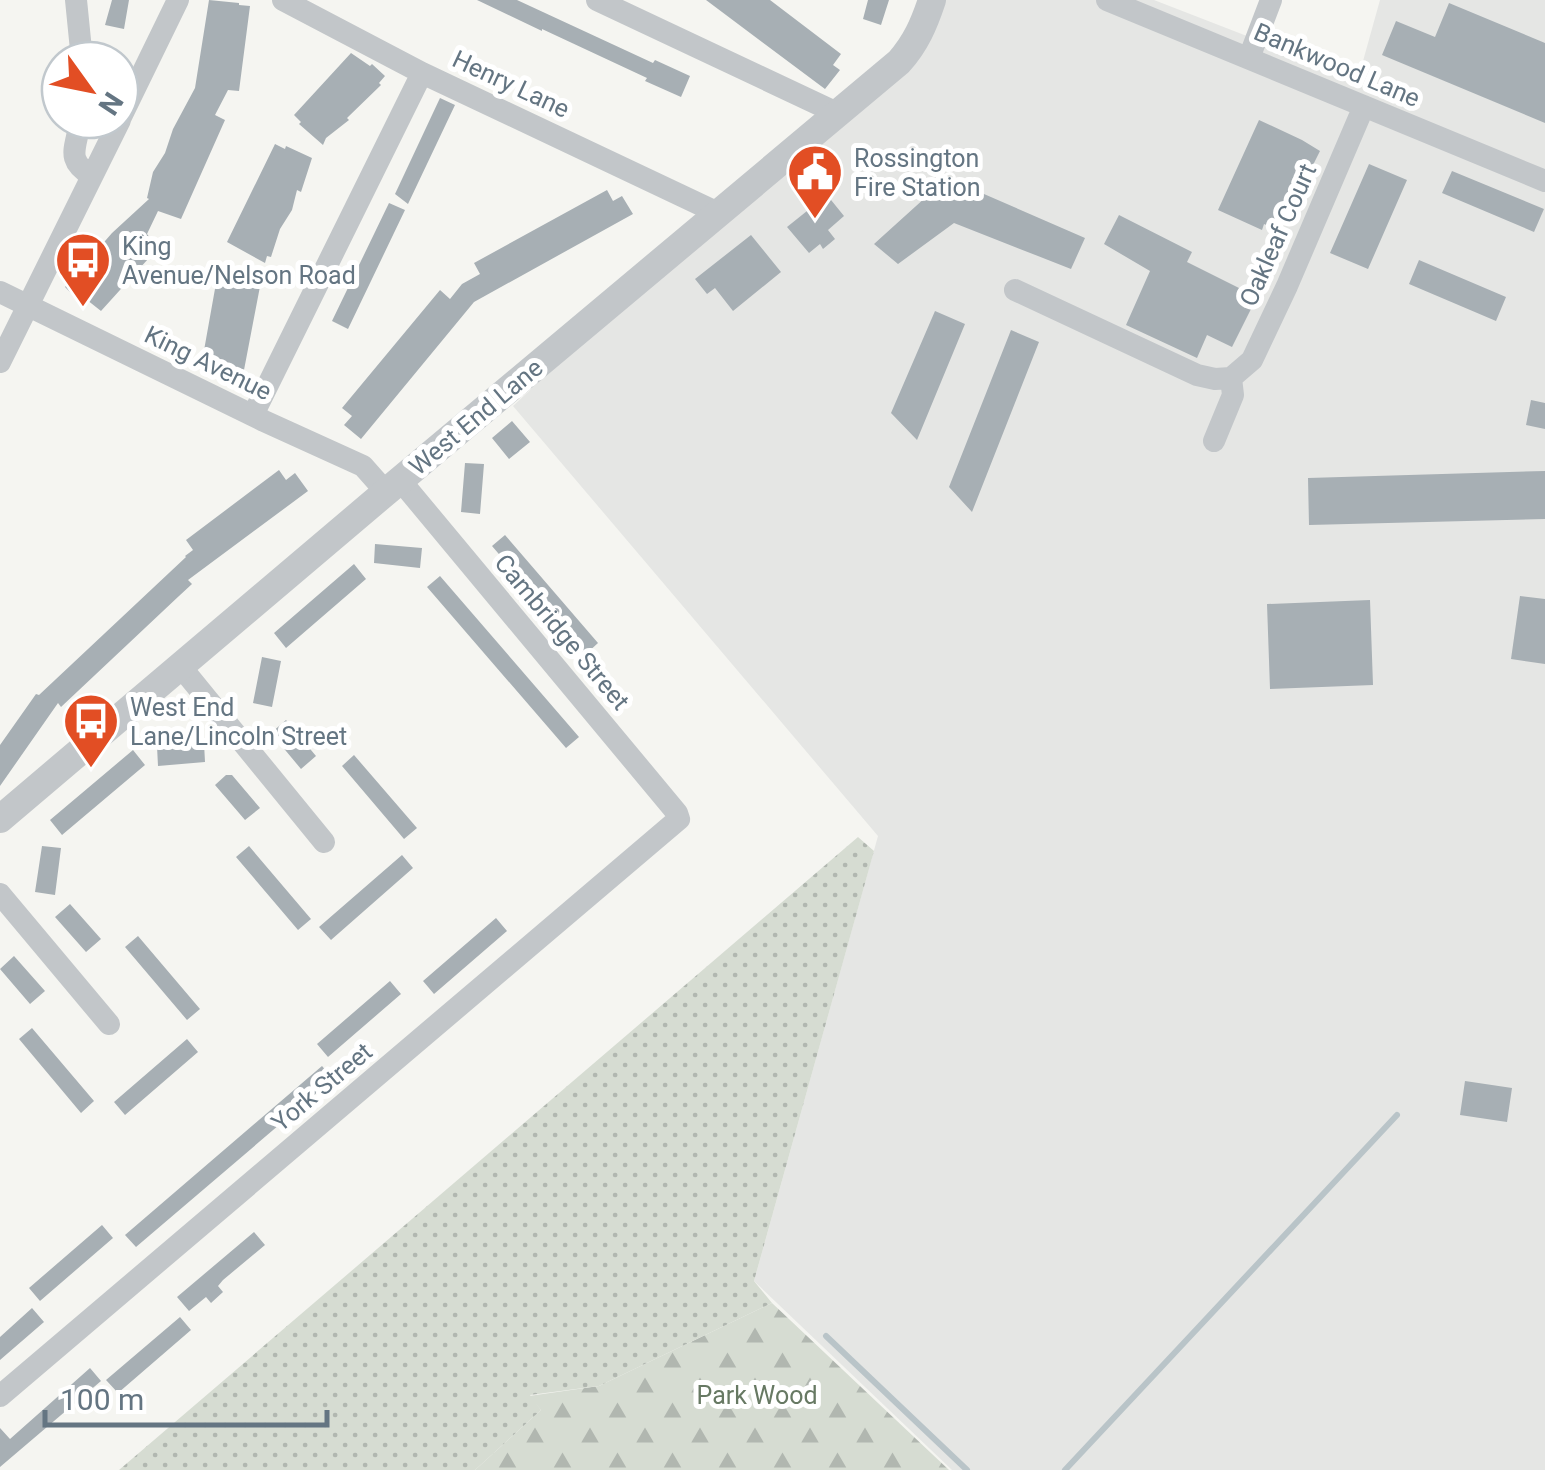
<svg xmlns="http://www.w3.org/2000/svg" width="1545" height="1470" font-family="Roboto,sans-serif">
	<defs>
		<pattern id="forest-firs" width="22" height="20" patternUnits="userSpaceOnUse" patternTransform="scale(2.5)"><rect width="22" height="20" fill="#d6dcd2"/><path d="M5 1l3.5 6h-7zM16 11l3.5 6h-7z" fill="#b1b7b0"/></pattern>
		<pattern id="garden-dots" width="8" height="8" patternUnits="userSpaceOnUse" patternTransform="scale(2.5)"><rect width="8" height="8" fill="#d6dcd2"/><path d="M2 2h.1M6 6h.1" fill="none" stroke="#b1b7b0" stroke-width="1.8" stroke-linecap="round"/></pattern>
	</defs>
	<rect width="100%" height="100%" fill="#f5f5f1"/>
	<!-- built -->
	<path fill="#e5e6e4" d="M921 0H1154L1358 79 1380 0H1545V1470H952L754 1281 878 836 513 406 910 37Z"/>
	<!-- forest -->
	<path fill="url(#forest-firs)" d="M772 1303 949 1470H475L541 1410 529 1396 599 1386Z"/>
	<!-- garden -->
	<path fill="url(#garden-dots)" d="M858 837 874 851 754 1281 772 1303 599 1386 530 1395 541 1410 475 1470H119Z"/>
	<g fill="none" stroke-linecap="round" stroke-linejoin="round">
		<!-- stream -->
		<path stroke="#b9c4c8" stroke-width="6" d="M826 1336 967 1470
			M1065 1470 1397 1115"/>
	</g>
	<!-- building -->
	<path fill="#a7afb4" d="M112 0H129L124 29 105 25Z
		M209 0 239 3V5L250 6 239 91 228 90 215 115 225 120 181 219 158 211 147 234 158 248 101 311 82 296 78 300 65 287 112 233 149 199 147 198 153 172 165 153 173 129 195 88Z
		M477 0H517L653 63 655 60 690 76 681 97 645 81 647 78 542 29V31Z
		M706 0H770L841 54 833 65 840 70 825 89Z
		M868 0H889L881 25 863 19Z
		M1449 3 1545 43V123L1382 55 1396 21 1435 37Z
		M351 53 370 66 372 64 385 76 379 83 381 85 347 118 349 120 326 138 323 145 299 124 301 122 294 115Z
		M440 98 455 105 408 204 395 194Z
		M1259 120 1302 140 1320 151 1280 231 1264 224 1262 230 1218 210Z
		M275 144 285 149 286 146 312 158 301 192 297 190 292 210 280 229 271 257 267 256 265 263 227 242Z
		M1369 164 1407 180 1368 269 1330 253Z
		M1452 171 1544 209 1534 232 1442 193Z
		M947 178 1085 238 1071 269 954 223 898 264 874 244Z
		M607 190 613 201 622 196 633 214 474 302 361 439 344 425 352 416 342 408 440 290 450 299 462 284 480 274 474 263Z
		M827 195 844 216 828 230 835 239 823 249 820 244 809 253 787 227Z
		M389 203 405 210 348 329 332 321Z
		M1119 215 1192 252 1187 262 1257 297 1232 347 1207 335 1197 358 1126 325 1150 271 1104 244Z
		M751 235 781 272 733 311 715 288 707 294 695 279Z
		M1419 260 1506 297 1496 321 1409 284Z
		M218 272 262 276 244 370 226 367 227 363 203 356Z
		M935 311 965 324 917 440 891 413Z
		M1011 330 1039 342 972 512 949 487Z
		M1531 400 1545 403V429L1526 425Z
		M512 421 530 442 509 459 492 438Z
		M465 463 484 464 480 514 461 512Z
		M279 470 286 480 295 473 308 491 188 580 192 584 179 596 61 707 58 703 0 786V745L36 694 39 695 186 557 185 556 193 550 186 540Z
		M1545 471V519L1309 525 1308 478Z
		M505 535 598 643 585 655 492 546Z
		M375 544 422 548 420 568 374 563Z
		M354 564 366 579 286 648 274 633Z
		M440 576 579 737 566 748 427 587Z
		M1520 596 1545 599V664L1511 659Z
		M1370 600 1373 685 1270 689 1267 604Z
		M262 657 281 661 272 707 253 703Z
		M286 720 316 756 301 769 271 733Z
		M204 743 205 762 158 766 157 746Z
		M133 750 145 765 62 835 50 820Z
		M354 755 417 828 404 839 342 766Z
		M226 775H232L260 808 245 820 215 785Z
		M42 846 61 848 55 895 35 892Z
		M249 846 311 919 298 930 236 857Z
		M402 855 413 868 331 940 319 927Z
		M70 904 101 939 86 952 55 917Z
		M496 918 507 931 434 994 423 981Z
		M138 936 200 1009 187 1020 125 947Z
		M14 956 45 991 30 1004 0 969Z
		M390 981 401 994 328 1057 317 1044Z
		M32 1028 94 1101 81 1113 19 1039Z
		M187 1039 198 1052 125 1115 114 1102Z
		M322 1066 333 1079 136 1247 125 1235Z
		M1465 1081 1512 1088 1507 1122 1460 1115Z
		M102 1225 113 1238 40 1301 29 1288Z
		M254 1232 265 1245 223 1280 218 1286 223 1292 211 1303 206 1297 189 1311 177 1297Z
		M32 1308 44 1322 0 1360V1337Z
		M180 1317 191 1330 118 1393 106 1380Z
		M90 1368 101 1381 0 1467V1428L10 1439Z"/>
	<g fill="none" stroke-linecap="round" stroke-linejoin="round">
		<!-- minor -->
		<path stroke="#c2c6c9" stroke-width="22" d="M76 0 82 60
			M283 0 422 73 718 213
			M597 0 839 114
			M1107 0 1545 181
			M1249 58 1271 0
			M120 119 178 0
			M80 120C77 148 64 159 92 176
			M1015 290 1197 375 1215 379 1231 378 1252 360 1287 286 1364 106
			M0 292 264 421 363 466 386 492
			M0 362 120 120
			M253 415 422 73
			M1214 441 1233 395 1231 378
			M181 667 324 842
			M0 894 109 1024
			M0 1396 679 819 677 813 400 480"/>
		<!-- tertiary -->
		<path stroke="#c2c6c9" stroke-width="28" d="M0 819 386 492 899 62C916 43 924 24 932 0"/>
	</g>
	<!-- icons -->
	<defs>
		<g id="civic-pin" transform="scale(2.875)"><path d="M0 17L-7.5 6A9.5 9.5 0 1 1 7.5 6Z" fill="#e24e24" stroke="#fff"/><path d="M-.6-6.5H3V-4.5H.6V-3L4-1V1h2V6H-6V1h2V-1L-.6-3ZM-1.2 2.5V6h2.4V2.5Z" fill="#fff"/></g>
		<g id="bus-pin" transform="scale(2.875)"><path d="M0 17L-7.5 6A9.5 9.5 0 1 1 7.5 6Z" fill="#e24e24" stroke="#fff"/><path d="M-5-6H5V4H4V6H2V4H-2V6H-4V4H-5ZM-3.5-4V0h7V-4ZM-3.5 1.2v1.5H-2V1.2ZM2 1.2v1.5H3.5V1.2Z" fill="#fff"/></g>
	</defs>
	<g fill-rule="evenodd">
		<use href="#civic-pin" x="815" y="172"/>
		<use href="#bus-pin" x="83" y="260"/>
		<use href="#bus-pin" x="91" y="721"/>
	</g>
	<g text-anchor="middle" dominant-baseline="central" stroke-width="10" stroke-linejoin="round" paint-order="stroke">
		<!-- street labels -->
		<g font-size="25" fill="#647582" stroke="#fff">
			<text transform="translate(1337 65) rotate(23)">Bankwood Lane</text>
			<text transform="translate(511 84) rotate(25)">Henry Lane</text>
			<text transform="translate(1278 235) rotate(-66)">Oakleaf Court</text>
			<text transform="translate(208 363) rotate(26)">King Avenue</text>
			<text transform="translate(476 417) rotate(-40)">West End Lane</text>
			<text transform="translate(562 632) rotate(50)">Cambridge Street</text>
			<text transform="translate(322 1087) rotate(-40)">York Street</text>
		</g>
		<!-- poi labels -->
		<g font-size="25" fill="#647582" stroke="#fff" text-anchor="start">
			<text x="854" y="158">Rossington<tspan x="854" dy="29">Fire Station</tspan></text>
			<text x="122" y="246">King<tspan x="122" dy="29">Avenue/Nelson Road</tspan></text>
			<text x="130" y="707">West End<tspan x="130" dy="29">Lane/Lincoln Street</tspan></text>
		</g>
		<!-- park labels -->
		<g font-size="25" fill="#677963" stroke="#fff">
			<text x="757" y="1395">Park Wood</text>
		</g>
	</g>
	<!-- north arrow -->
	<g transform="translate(90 90) rotate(123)"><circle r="48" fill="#ffffff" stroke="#c1c8cd" stroke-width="2.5"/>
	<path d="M0-8L18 38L0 25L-18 38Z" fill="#e24e24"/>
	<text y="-15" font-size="28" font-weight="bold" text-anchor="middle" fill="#647582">N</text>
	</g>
	<!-- scale -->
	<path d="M45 1410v15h282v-15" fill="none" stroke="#647582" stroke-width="5"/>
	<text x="60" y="1410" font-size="30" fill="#647582" stroke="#ffffff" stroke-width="8" paint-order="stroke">100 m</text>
</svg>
